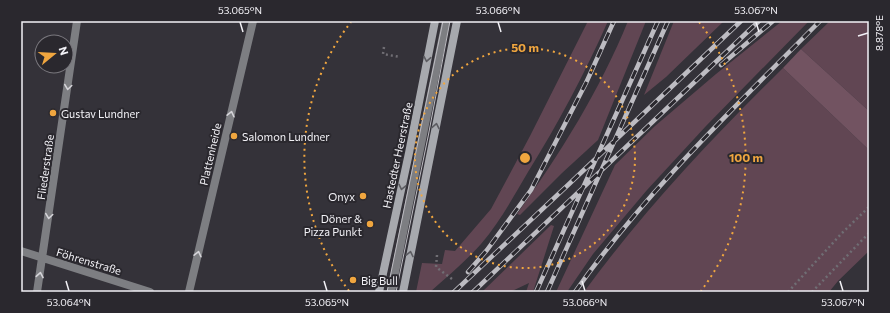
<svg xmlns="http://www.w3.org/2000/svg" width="890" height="313" font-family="Commissioner,sans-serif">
	<rect width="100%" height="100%" fill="#343239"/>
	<!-- green -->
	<path fill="#614653" d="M588 21H608C585 73 558 124 528 172 514 196 499 223 481 244 466 261 447 277 430 292H416L422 263 442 264 445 250 455 251 491 209 530 136Z
		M628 21H646L598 140 562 173 520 215 517 214C560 154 600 90 628 21Z
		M674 21H724L666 77 644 95Z
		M782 21H809L706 126 647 190 593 254 567 292H556L615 165 655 126 716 74Z
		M830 21H869V111L801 49Z
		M783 68 869 150V251L838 281 829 292H584C643 211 712 138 783 68Z
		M551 225 554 226 533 292H526L529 283 510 292H482Z"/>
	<!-- forest -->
	<path fill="#725361" d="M801 49 869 111V150L783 68Z"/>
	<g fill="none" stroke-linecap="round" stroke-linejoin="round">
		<!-- path -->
		<path stroke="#706e74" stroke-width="2.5" stroke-dasharray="2 3" stroke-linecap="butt" d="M384 47 383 54 400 57
			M437 255 436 267 452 279
			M788 292 842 233 869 207
			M812 292 869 233"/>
		<!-- service -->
		<path stroke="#7d7e82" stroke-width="8" d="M391 292 446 21"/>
		<!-- minor -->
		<path stroke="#7d7e82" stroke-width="8" d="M21 251 150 292
			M37 292 77 21
			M189 292 253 21"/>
		<!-- secondary -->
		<path stroke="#a7a9ae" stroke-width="8" d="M379 292 409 153 435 21
			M403 292 457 21"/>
		<!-- tram -->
		<path stroke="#bdbcc2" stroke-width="1" d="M387 292 443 21
			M396 292 428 137 450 21"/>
		<!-- rail casing -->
		<g stroke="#bdbcc2" stroke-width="4.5">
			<path id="rail" d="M721 65 773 21
				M468 272 487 250 531 190 586 83 614 21
				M454 292 568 185 741 21
				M473 292 759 21
				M536 292 658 21
				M547 292 668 21
				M575 292C645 192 735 107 820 21"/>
		</g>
		<!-- rail -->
		<use href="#rail" stroke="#2a282e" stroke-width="3" stroke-dasharray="9" stroke-linecap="butt"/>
	</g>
	<!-- one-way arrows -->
	<defs><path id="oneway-chevron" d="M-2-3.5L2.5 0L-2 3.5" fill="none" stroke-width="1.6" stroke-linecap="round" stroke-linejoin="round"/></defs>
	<g stroke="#5c5c61">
		<use href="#oneway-chevron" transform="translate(427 59) rotate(101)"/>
		<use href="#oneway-chevron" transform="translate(436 126) rotate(-79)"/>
		<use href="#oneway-chevron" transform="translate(402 187) rotate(102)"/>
		<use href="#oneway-chevron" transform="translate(410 254) rotate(-78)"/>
	</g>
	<g stroke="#d5d4d9">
		<use href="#oneway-chevron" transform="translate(68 87) rotate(98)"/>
		<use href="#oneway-chevron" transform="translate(231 114) rotate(-77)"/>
		<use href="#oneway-chevron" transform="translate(49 216) rotate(98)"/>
		<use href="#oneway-chevron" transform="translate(198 254) rotate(-77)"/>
		<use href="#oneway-chevron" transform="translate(40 275) rotate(-80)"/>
	</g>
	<!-- ticks -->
	<path fill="none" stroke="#f2f1f6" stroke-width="1.5" d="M240 22 243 32M498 22 501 32M756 22 759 32M858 36 868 33M66 281 69 291M324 281 327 291M582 281 585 291M840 281 843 291"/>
	<!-- distance rings -->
	<g fill="none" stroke="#f0a63f" stroke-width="2" stroke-dasharray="2 4">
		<circle cx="525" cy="158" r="110"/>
		<path d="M349 291A221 221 0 0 1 351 22M699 22A221 221 0 0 1 701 291"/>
	</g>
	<!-- markers -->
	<g fill="#f0a63f" stroke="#2a282e" stroke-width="1.5">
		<circle cx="53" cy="113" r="4"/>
		<circle cx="234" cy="136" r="4"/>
		<circle cx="363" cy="196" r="4"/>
		<circle cx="370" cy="224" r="4"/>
		<circle cx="353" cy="280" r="4"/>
	</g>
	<g text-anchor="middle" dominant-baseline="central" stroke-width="4" stroke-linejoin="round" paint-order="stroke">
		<!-- poi labels -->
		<g font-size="11" fill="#f2f1f6" stroke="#2a282e" text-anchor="start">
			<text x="61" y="113">Gustav Lundner</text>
			<text x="242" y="136">Salomon Lundner</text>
			<text x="355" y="196" text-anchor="end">Onyx</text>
			<text x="362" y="218" text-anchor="end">Döner &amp;<tspan x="362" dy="13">Pizza Punkt</tspan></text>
			<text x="361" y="280">Big Bull</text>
		</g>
		<!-- street labels -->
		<g font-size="11" fill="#f2f1f6" stroke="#2a282e">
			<text transform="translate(210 154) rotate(-77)">Plattenheide</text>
			<text transform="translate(397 155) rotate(-78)">Hastedter Heerstraße</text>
			<text transform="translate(45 167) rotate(-82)">Fliederstraße</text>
			<text transform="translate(89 261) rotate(17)">Föhrenstraße</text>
		</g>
	</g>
	<circle cx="525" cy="158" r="6" fill="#f0a63f" stroke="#2a282e" stroke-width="2"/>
	<g font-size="12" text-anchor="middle" font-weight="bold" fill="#f0a63f" stroke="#2a282e" stroke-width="4" stroke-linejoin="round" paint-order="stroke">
		<text x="525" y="52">50 m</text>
		<text x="746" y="162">100 m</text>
	</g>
	<!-- border -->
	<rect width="890" height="313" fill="none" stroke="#2a282e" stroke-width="44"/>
	<!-- north arrow -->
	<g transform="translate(54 54) rotate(72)"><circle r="19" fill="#2a282e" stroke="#7a787e"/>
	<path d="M0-3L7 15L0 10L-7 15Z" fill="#f0a63f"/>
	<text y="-6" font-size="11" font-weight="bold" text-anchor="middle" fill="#f2f1f6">N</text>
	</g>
	<rect x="22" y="22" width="846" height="269" fill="none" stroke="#f2f1f6" stroke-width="1.5"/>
	<g font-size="10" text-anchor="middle" fill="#f2f1f6">
		<text x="240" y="14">53.065°N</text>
		<text x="498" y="14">53.066°N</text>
		<text x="756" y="14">53.067°N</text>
		<text transform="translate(879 33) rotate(-90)" y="4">8.878°E</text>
		<text x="69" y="306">53.064°N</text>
		<text x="327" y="306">53.065°N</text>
		<text x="585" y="306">53.066°N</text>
		<text x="843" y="306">53.067°N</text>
	</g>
</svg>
